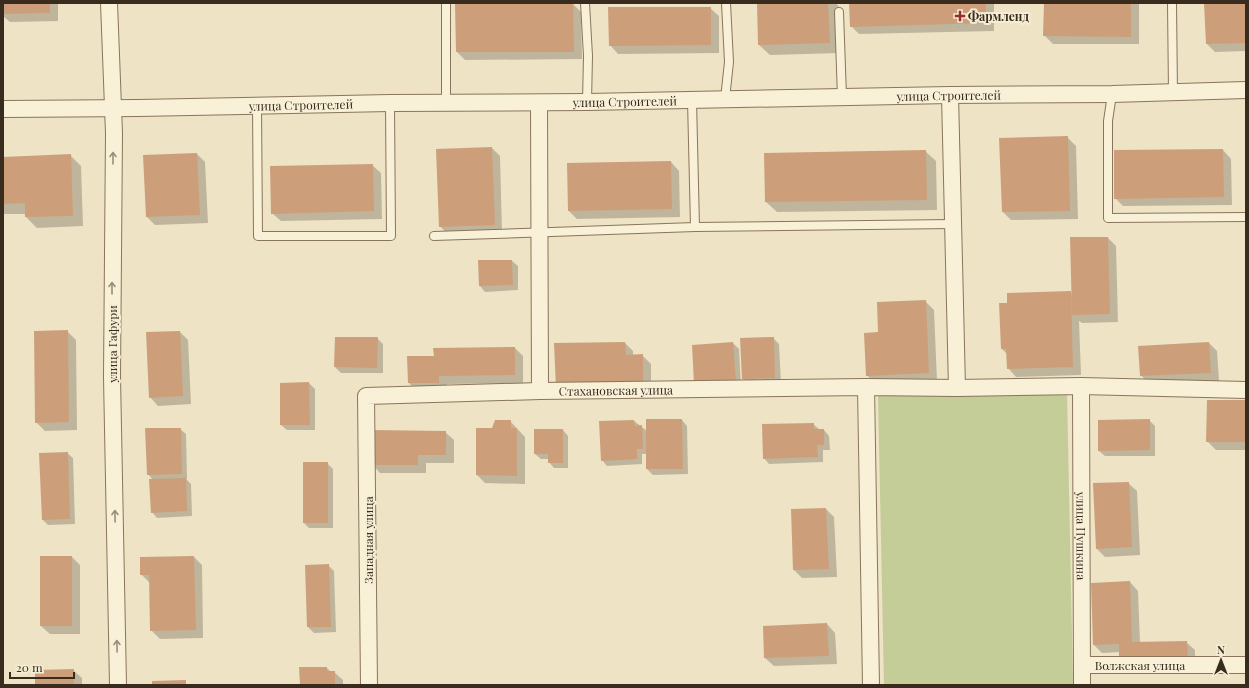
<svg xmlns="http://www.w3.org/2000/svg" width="1249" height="688" font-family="'Playfair Display',serif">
	<rect width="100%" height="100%" fill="#eee3c4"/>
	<!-- green -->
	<path fill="#c4cc98" d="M1067 393 1073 685H884L878 395Z"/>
	<!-- shadow -->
	<path fill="#0003" d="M3 3H58V21L10 22 3 16Z
		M758 3H836L839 7 840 53 770 55 759 45Z
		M850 3H994V31L859 34 851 26Z
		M1045 3H1139V44H1053L1044 35Z
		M1220 3H1246V51L1215 52 1207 44Z
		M573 4 581 12 582 59 465 60 457 52 456 5Z
		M710 8 719 16V53L618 54 610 45Z
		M1067 137 1076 146 1078 219 1011 220 1003 212 1001 139Z
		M492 148 500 156 502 233 448 235 440 226Z
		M1223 150 1231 159 1232 205 1123 206 1115 198Z
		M925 151 936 161 937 210 777 212 766 202Z
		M197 154 205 162 208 223 155 225 147 217Z
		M70 155 81 166 83 226 37 228 26 217V214H3V158Z
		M671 162 679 171 680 217 577 219 568 210Z
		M372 165 381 173 382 219 281 221 272 213Z
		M1108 238 1116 246 1118 322 1082 323 1079 321 1081 375 1016 377 1008 368 1007 354 1002 349 1008 304 1070 292 1073 295Z
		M479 261H512L518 266V290L485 292 480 286Z
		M925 301 934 310 937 381 875 384 867 375 879 333Z
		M67 331 76 340 77 430 45 431 36 422Z
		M180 332 188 340 191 404 158 406 150 397Z
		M377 338 383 344V373H341L335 367Z
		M773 338 779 344 781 383 748 385 743 379 741 339Z
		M625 343 633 351V356L642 355 651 364V394L565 396Z
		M733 343 739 349 741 387 695 384Z
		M1209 343 1217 351 1219 381 1149 384 1141 375Z
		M515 348 523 356V383L447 384V391H417L409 383 435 357Z
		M309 383 315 389V430H287L281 425V384Z
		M1246 401V450H1216L1208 442Z
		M682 420 687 426 688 474 653 475 647 469V454H642V464L607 466 602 460 634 421 647 431Z
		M1149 420 1155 426V456H1105L1099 451Z
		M510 421 525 437V484L485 483 477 475V429H493Z
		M813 424 819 429 824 430 829 436 830 450H823V462L769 464 764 458Z
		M180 429 186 434 187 479H186L191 484 192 516 157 518 152 512 153 480 148 474Z
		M563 430 568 436V468H554L549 462V459H541L535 454Z
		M445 432 454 440V463H426V473H380L372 464Z
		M67 453 73 458 75 524 48 525 43 520Z
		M327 463 333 469V528H309L304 523Z
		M1128 483 1137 491 1140 555 1105 557 1097 549Z
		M826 509 834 517 837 577 802 578 794 570Z
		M72 557 80 565V634H50L41 626Z
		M194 557 202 565 203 638 160 639 151 630 150 583 141 574Z
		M328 565 334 571 336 632 314 633 308 627 306 566Z
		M1130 582 1138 591 1140 643 1186 642 1195 650V668L1120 652 1102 653 1094 645Z
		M827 624 835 633 837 664 774 666 765 658Z
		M300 668H327L331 672H334L343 680V685H301Z
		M73 670 82 678V685H36Z"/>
	<!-- building -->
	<path fill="#cc9f7a" d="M3 3H50V13L3 14Z
		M573 3 574 52H456L455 4Z
		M757 3H828L830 43 758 45Z
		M849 3H986V23L850 27Z
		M1044 3H1131V37L1043 36Z
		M1204 3H1246V43L1206 44Z
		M608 7H711V45L609 46Z
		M1068 136 1070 211 1002 212 999 138Z
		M492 147 495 225 439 227 436 149Z
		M1223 149 1224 197 1114 199V150Z
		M926 150 927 200 765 202 764 153Z
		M197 153 200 215 146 217 143 155Z
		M71 154 73 216 25 217V203L3 204V157Z
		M671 161 672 209 568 211 567 163Z
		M373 164 374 211 271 214 270 166Z
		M1070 237H1108L1110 314 1072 315Z
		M478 260H512L513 285 479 286Z
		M1071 291 1073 367 1007 369 1006 349H1001L999 303H1007V293Z
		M926 300 929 373 866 376 864 333 878 332 877 302Z
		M68 330 69 422 35 423 34 331Z
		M180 331 183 396 149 398 146 332Z
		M335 337H378L377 368 334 367Z
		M774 337 775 378 742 379 740 338Z
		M625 342 626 355 643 354V386L556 388 554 343Z
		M733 342 736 382 694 384 692 345Z
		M1209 342 1211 373 1140 376 1138 346Z
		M515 347V375L439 376V383H408L407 356H434L433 348Z
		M309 382 310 425H280V383Z
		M1207 400H1246V442H1206Z
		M646 419H682L683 469H646Z
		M1150 419V450L1098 451V420Z
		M495 420H511V428H517V476L476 475V428H492Z
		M634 420 635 426 642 425 643 449H637V459L601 461 599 421Z
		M814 423V429H824V445H817L818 457 763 459 762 424Z
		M145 428H181L182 474 147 475Z
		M534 429H563V463H548V454H534Z
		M371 430 446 431V455H418V465H371Z
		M68 452 70 519 42 520 39 453Z
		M303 462H328V523H303Z
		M186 478 187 511 151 513 149 479Z
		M1129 482 1132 547 1096 549 1093 483Z
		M826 508 829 569 793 570 791 509Z
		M40 556H72V626H40Z
		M194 556 196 630 150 631 149 575H140V557Z
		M329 564 331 627H307L305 565Z
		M1130 581 1132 642 1187 641 1188 660 1119 662V644L1093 645 1091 583Z
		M827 623 829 656 764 658 763 626Z
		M299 667H327V671H335V685H300Z
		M74 669V685H35V670Z
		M186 680V685H152V681Z"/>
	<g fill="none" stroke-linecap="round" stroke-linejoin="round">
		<!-- lane casing -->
		<g stroke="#89755b" stroke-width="10">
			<path id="lane" d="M585 3 588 56 587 102
				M1172 3 1173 93
				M839 12 842 97
				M1112 94 1108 121V218L1246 217
				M725 99 729 62 726 3
				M692 100 695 227 953 224
				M446 103V3
				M257 105 258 236H391L390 103
				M434 236 695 227"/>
		</g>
		<!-- street casing -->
		<g stroke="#89755b" stroke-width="18">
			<g id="street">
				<path d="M109 3 114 133 112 377 118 685"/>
				<path d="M950 95 957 388"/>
				<path d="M539 103 540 391"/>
				<path id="s1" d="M3 109 138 108 390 103 587 102 950 95 1112 94 1246 90"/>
				<path id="s2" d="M1081 386 1082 685"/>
				<path d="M866 387 871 685"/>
				<path id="s3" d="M1082 665H1246"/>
				<path id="s4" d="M369 685 366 396 540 391 866 387 957 388 1081 386 1246 390"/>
			</g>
		</g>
		<!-- lane -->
		<use href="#lane" stroke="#f9f0d8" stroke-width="8"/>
		<!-- street -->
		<use href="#street" stroke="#f9f0d8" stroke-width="16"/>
	</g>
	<!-- one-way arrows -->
	<defs><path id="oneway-shaft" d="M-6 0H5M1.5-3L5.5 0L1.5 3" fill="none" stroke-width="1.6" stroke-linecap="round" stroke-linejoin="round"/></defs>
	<g stroke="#998e7c">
		<use href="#oneway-shaft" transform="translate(113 158) rotate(-90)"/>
		<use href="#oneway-shaft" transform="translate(112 288) rotate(-90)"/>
		<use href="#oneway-shaft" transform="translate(115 516) rotate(-91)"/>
		<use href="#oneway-shaft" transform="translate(117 646) rotate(-91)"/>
	</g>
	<!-- markers -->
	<path fill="#972e2b" stroke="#f5edd4" stroke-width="1.5" d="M958 10h4v4h4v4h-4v4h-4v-4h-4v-4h4z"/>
	<g text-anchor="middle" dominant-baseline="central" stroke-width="4" stroke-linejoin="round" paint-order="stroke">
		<!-- poi labels -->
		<g font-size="12" font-weight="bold" fill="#392c1f" stroke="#f5edd4" text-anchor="start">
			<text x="968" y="16">Фармленд</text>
		</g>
		<!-- street labels -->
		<g font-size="12" fill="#392c1f" stroke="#f5edd4">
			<text stroke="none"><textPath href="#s1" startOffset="946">улица Строителей</textPath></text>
			<text stroke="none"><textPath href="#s1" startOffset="622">улица Строителей</textPath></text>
			<text stroke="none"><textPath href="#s1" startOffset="298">улица Строителей</textPath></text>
			<text transform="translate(112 344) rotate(-90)">улица Гафури</text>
			<text stroke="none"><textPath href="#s4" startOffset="539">Стахановская улица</textPath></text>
			<text stroke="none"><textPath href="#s2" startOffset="150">улица Пушкина</textPath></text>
			<text transform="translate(368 540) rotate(-90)">Западная улица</text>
			<text stroke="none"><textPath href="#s3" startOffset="58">Волжская улица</textPath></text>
		</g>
	</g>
	<!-- border -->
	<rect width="1249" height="688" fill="none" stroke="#392c1f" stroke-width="8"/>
	<!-- north arrow -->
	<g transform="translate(1221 660)" stroke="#f5edd4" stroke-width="3" paint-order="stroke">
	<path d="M0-3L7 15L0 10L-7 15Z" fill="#392c1f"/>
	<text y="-6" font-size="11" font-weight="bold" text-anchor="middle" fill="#392c1f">N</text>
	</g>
	<!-- scale -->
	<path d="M10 672v6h64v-6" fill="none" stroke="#392c1f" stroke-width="2"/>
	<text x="16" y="672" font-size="12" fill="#392c1f" stroke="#f5edd4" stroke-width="3" paint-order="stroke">20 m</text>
</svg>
